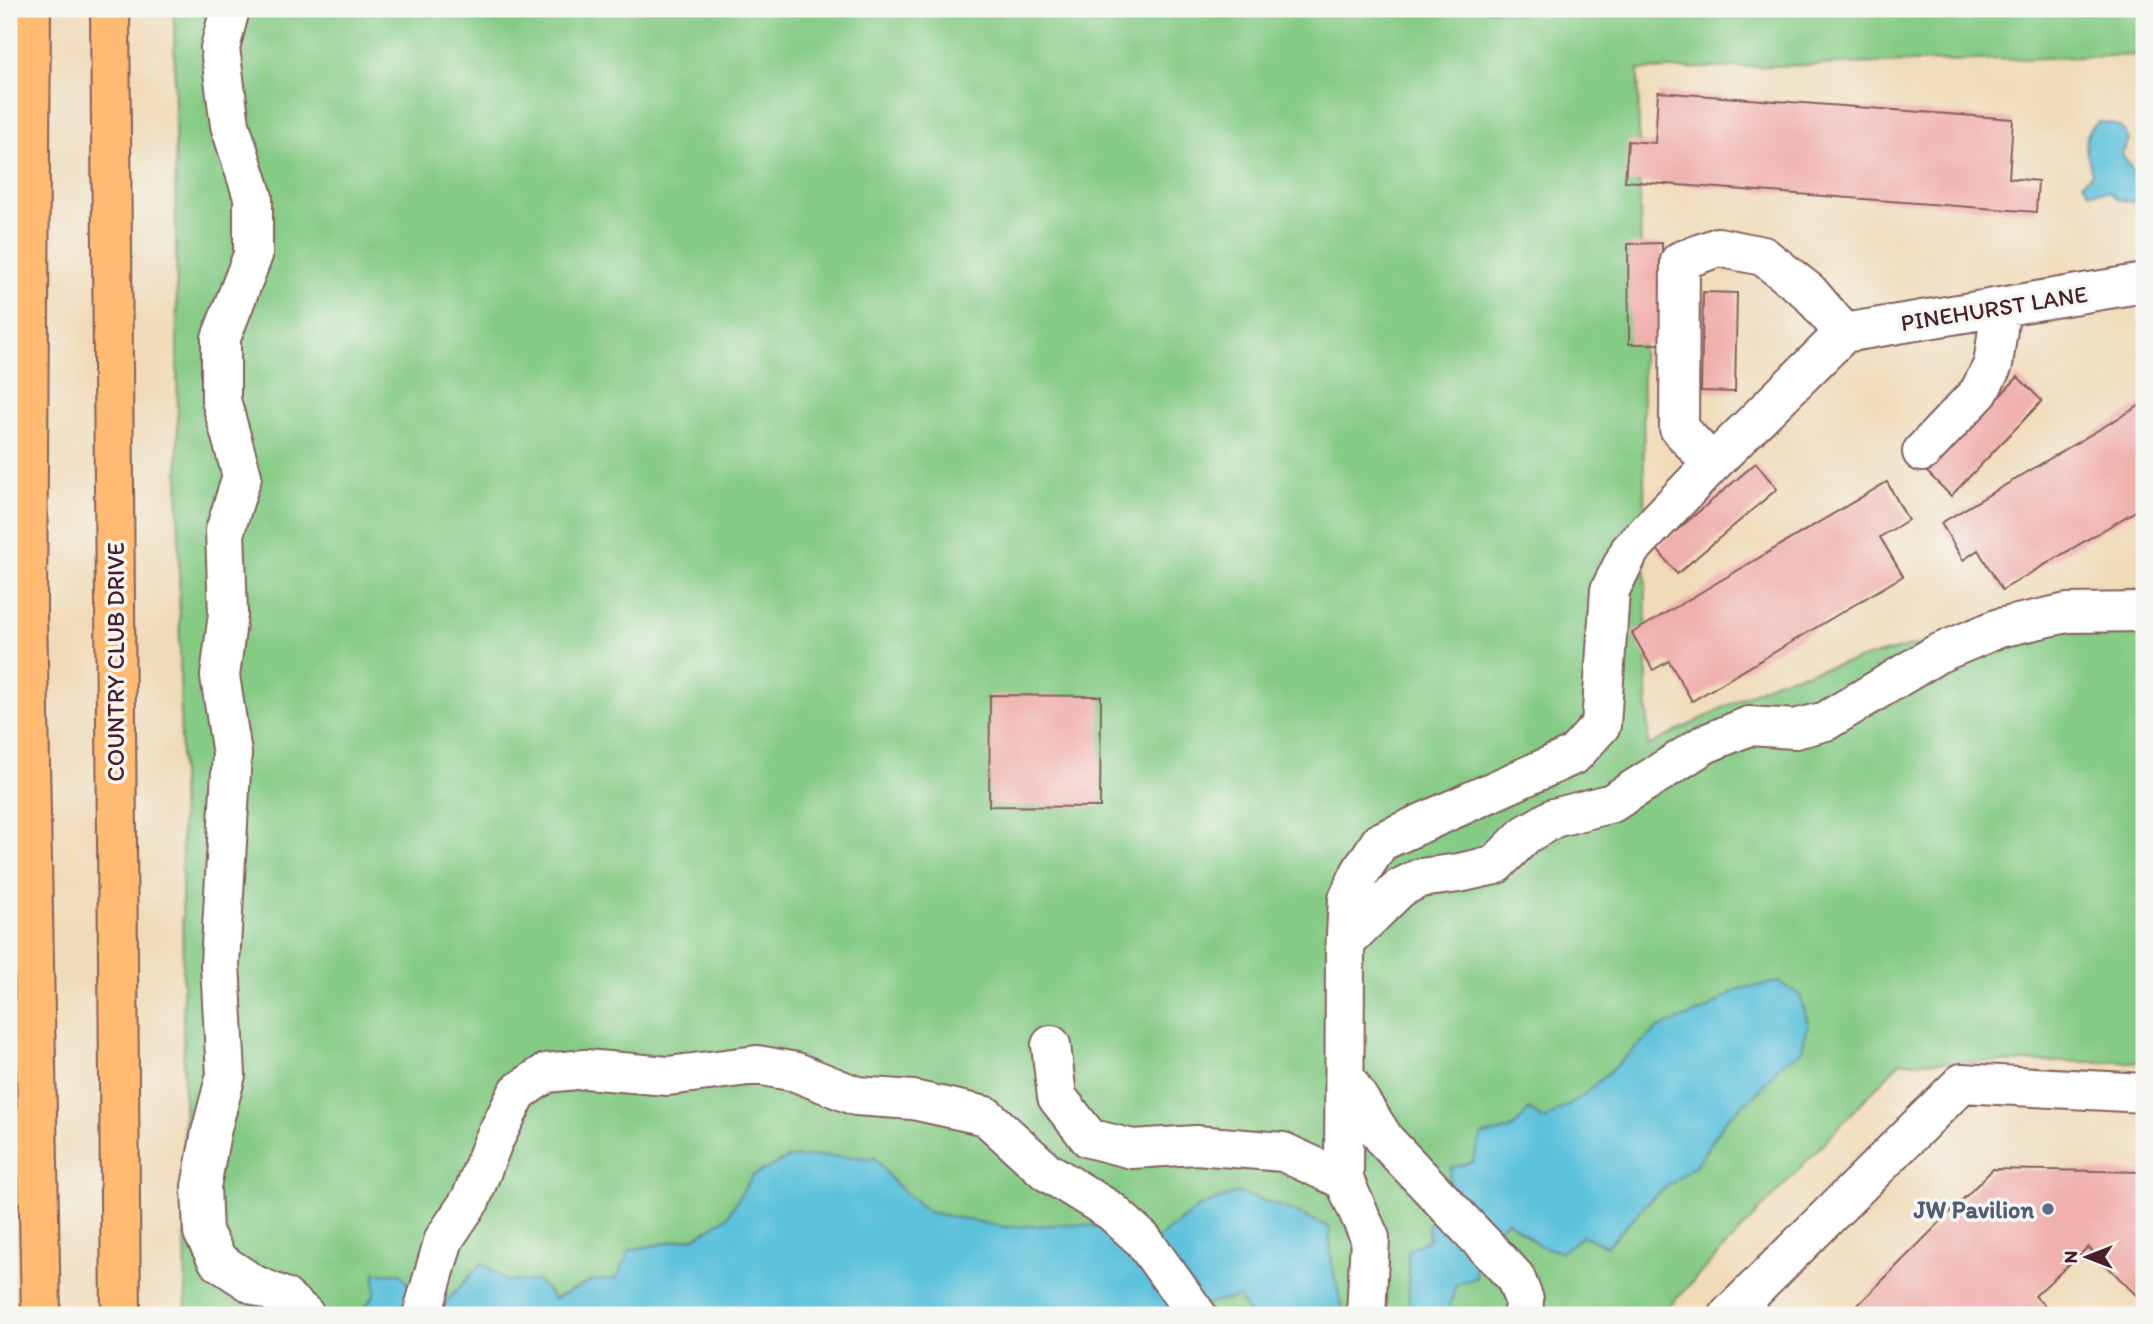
<svg xmlns="http://www.w3.org/2000/svg" width="2153" height="1324" font-family="Itim,sans-serif">
	<rect width="100%" height="100%" fill="#f6f6f2"/>
	<filter id="ink" filterUnits="userSpaceOnUse"><feTurbulence type="fractalNoise" baseFrequency=".0143" numOctaves="2"/><feDisplacementMap in="SourceGraphic" scale="14" xChannelSelector="R" yChannelSelector="G"/><feConvolveMatrix kernelMatrix="1 2 1 2 8 2 1 2 1" color-interpolation-filters="sRGB"/></filter>
	<filter id="wash" filterUnits="userSpaceOnUse"><feTurbulence type="fractalNoise" baseFrequency=".00686" numOctaves="4" result="noise"/><feDisplacementMap in="SourceGraphic" scale="28" xChannelSelector="R" yChannelSelector="G"/><feGaussianBlur stdDeviation="1.57" result="paint"/><feColorMatrix in="noise" values="0 0 0 0 0 0 0 0 0 0 0 0 0 0 0 0 0 1.4 0 .05"/><feComposite in="paint" operator="in"/></filter>
	<g filter="url(#wash)">
		<rect width="100%" height="100%" fill="#f0dbb9"/>
		<!-- green -->
		<path fill="#85cb85" stroke="#687558" stroke-width="2" d="M174 9H2144V55L1638 70 1648 746 1778 680 2144 587V1062H1900L1661 1315H186Z"/>
		<!-- water -->
		<path fill="#5dc2db" stroke="#547083" stroke-width="2" d="M2098 122C2114 123 2122 124 2129 140L2122 154C2129 167 2138 173 2142 187L2133 202 2117 199 2110 192H2089L2083 182 2092 174C2088 152 2077 138 2098 122Z
			M1779 982 1800 995 1808 1023 1802 1051 1779 1066 1755 1095 1727 1118 1697 1164 1651 1199 1607 1246 1583 1236 1561 1252 1540 1246 1507 1220 1474 1254 1476 1278 1456 1284 1447 1315H1409L1408 1250 1429 1239 1428 1224 1443 1220 1451 1168 1472 1162 1482 1135C1507 1132 1515 1130 1529 1109L1543 1120 1582 1096 1658 1028 1707 1009 1738 989Z
			M824 1156 875 1158 895 1184 928 1212 1005 1227 1071 1224 1112 1227 1143 1250 1199 1207 1237 1192 1288 1209 1329 1227 1332 1266 1344 1315H1249L1239 1297 1162 1315H434L482 1263 507 1281H538L554 1299 591 1281 617 1278 630 1250 696 1237 727 1217 752 1176 788 1158Z
			M375 1273H400L432 1315H359L375 1294Z"/>
		<g id="blocks">
			<!-- building -->
			<path fill="#f0b0ad" d="M1658 92 2013 119 2009 178 2038 181 2036 212 1625 181 1628 141 1655 143Z
				M1662 243 1663 344H1629L1628 244Z
				M1703 292 1737 293 1735 392 1701 391Z
				M2018 377 2042 401 1951 496 1927 472Z
				M2144 403V506L2002 590 1978 550 1963 560 1941 523Z
				M1756 463 1777 489 1677 574 1656 548Z
				M1887 482 1908 520 1880 537 1903 576 1692 701 1669 661 1653 670 1632 633Z
				M990 695 1101 696 1100 807 989 806Z
				M1993 1169 2144 1172V1303L2088 1247 2035 1296 2054 1315H1848Z"/>
		</g>
	</g>
	<g filter="url(#ink)">
		<use href="#blocks" fill-opacity="0" stroke="#84615d" stroke-width="2"/>
		<g fill="none" stroke-linecap="round" stroke-linejoin="round">
			<!-- minor casing -->
			<g stroke="#84615d" stroke-width="42">
				<path id="minor" d="M230 9 220 48 230 125 253 197V255L221 338V400L242 476 225 531 228 614 220 676 232 754 220 964 226 1075 211 1132 201 1187 203 1232 218 1261 253 1284 284 1297 305 1315
					M1844 333 1809 292 1763 256 1718 247 1680 261 1679 428 1712 464 1844 333 2144 283
					M1922 452 1979 392 1993 365 2001 307
					M1346 941 1400 888 1420 878 1459 873 1495 865 1525 835 1554 818 1612 803 1705 744 1749 726 1795 729 1826 721 1937 654 1999 628 2067 613 2144 612
					M1051 1045 1057 1097 1089 1138 1132 1149 1196 1145 1283 1152 1344 1180 1370 1238 1366 1315
					M1345 1077 1385 1140 1515 1277 1524 1300 1523 1315
					M1344 1180 1345 953 1348 899 1360 873 1380 842 1574 755 1601 725 1610 590 1630 550 1712 464
					M422 1315 444 1239 471 1199 493 1142 518 1092 546 1073 585 1069 668 1076 757 1065 796 1072 856 1096 913 1100 986 1116 1046 1171 1111 1211 1143 1240 1197 1315
					M1729 1315 1962 1083 2144 1093"/>
			</g>
			<!-- major casing -->
			<g stroke="#84615d" stroke-width="42">
				<path id="major" d="M31 9 27 611 41 1315
					M110 9 121 1315"/>
			</g>
			<!-- minor -->
			<use href="#minor" stroke="#fff" stroke-width="38"/>
			<!-- major -->
			<use href="#major" stroke="#febb71" stroke-width="38"/>
		</g>
	</g>
	<!-- markers -->
	<circle fill="#5c6f8a" stroke="#f6f6f2" stroke-width="2.5" cx="2048" cy="1209" r="7"/>
	<g text-anchor="middle" dominant-baseline="central" stroke-width="7" stroke-linejoin="round" paint-order="stroke">
		<!-- street labels -->
		<g font-size="24" fill="#4a1f2b" stroke="#f6f6f2">
			<text transform="translate(1994 308) rotate(-9)">PINEHURST LANE</text>
			<text transform="translate(115 662) rotate(-90)">COUNTRY CLUB DRIVE</text>
		</g>
		<!-- service labels -->
		<g font-size="24" font-weight="bold" fill="#4e5e75" stroke="#f6f6f2" text-anchor="end">
			<text x="2034" y="1209">JW Pavilion</text>
		</g>
	</g>
	<!-- margin -->
	<rect width="2153" height="1324" fill="none" stroke="#f6f6f2" stroke-width="35"/>
	<!-- north arrow -->
	<g transform="translate(2087 1257) rotate(270)" stroke="#f6f6f2" stroke-width="5" paint-order="stroke">
	<path d="M0-5L12 26L0 18L-12 26Z" fill="#4a1f2b"/>
	<text y="-10" font-size="19" font-weight="bold" text-anchor="middle" fill="#4a1f2b">N</text>
	</g>
</svg>
